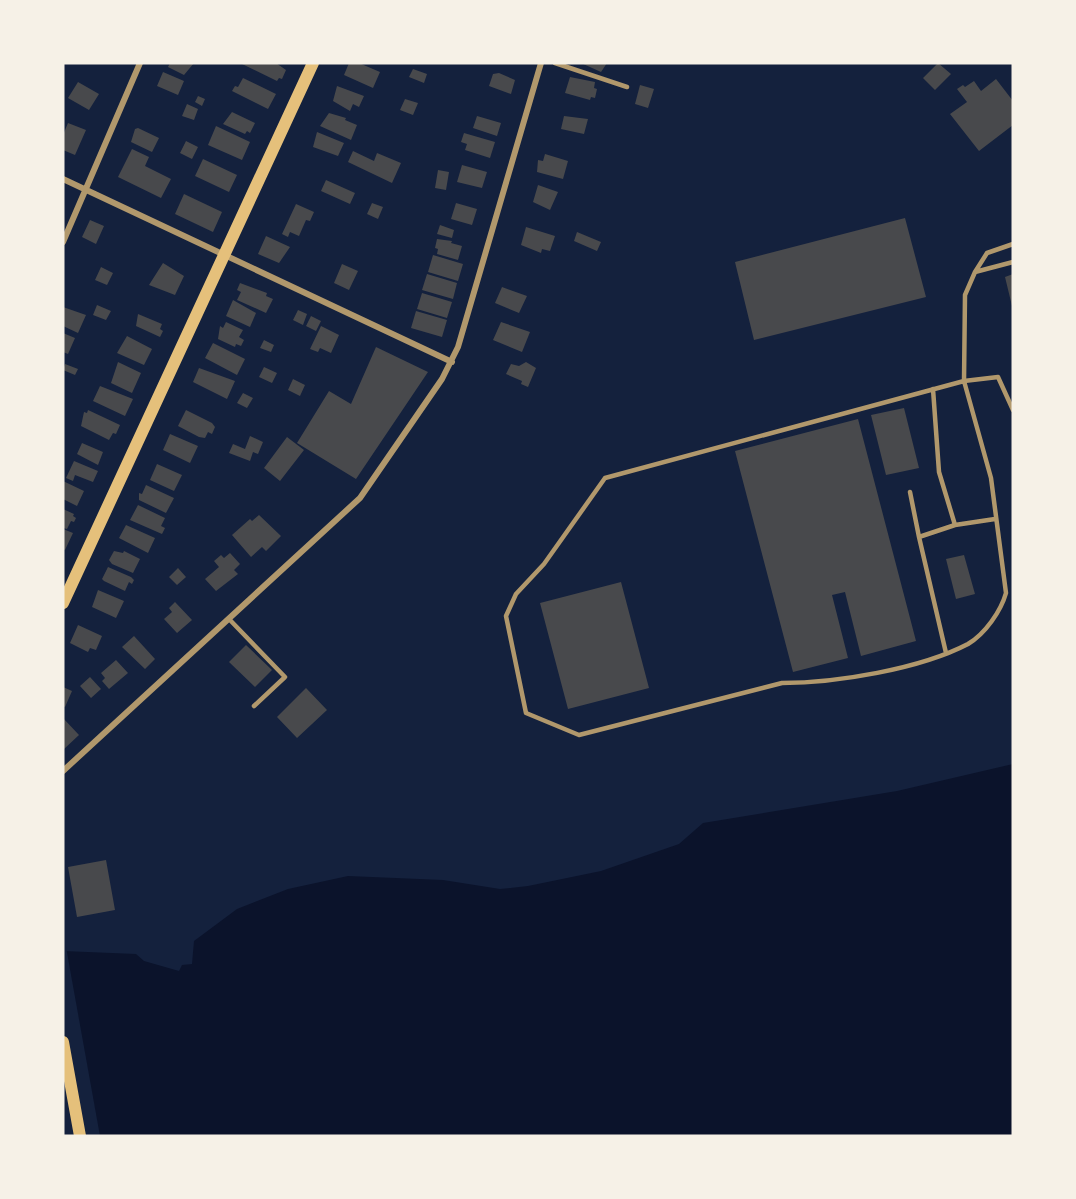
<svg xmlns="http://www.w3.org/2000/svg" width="1076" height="1199" font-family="'PT Serif',serif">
	<rect width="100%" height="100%" fill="#14213d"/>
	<!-- water -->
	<path fill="#0b132b" d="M1013 764V1136H63V951L136 954 144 961 179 971 182 965 192 964 194 941 237 909 288 889 348 876 443 880 500 889 528 886 601 871 679 844 703 823 897 791Z"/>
	<!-- pier -->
	<path fill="#14213d" d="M63 947H66L100 1136H63Z"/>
	<!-- building -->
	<path fill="#48494c" d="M170 63H194L184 75 168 67Z
		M240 63H276L286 70 282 79 279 78 277 81Z
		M349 63H359L380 72 373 88 344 75Z
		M581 63H607L601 72Z
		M938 63 951 74 935 90 923 78Z
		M413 69 427 74 424 83 409 77Z
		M163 72 184 81 178 95 157 86Z
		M499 73 515 80 511 94 489 86 493 74Z
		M570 77 595 82 594 88 597 89 595 98 591 97 590 100 565 93Z
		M243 78 276 94 268 109 232 91 235 86 238 87Z
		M996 79 1013 101V125L979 151 950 114 967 102 957 89 963 85 965 87 974 81 981 91Z
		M78 82 99 94 89 110 68 98Z
		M640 85 654 89 648 108 635 104Z
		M337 86 364 96 359 107 353 104 350 111 333 101Z
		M198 96 205 99 202 106 195 102Z
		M405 99 418 103 413 115 400 110Z
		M187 104 198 109 194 120 182 116Z
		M232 112 255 123 250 133 247 131 245 134 223 124Z
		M329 113 346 118 345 120 357 125 351 140 320 126Z
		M477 116 501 123 497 136 473 128Z
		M564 116 588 119 584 134 561 129Z
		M68 123 86 130 75 155 63 150V135Z
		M216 126 250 142 242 160 208 145Z
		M138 128 159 138 152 152 131 142 135 129Z
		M317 132 344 143 338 156 313 147Z
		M464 133 495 142 490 158 465 150 467 144 461 142Z
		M186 141 198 147 192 159 180 153Z
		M132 149 149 157 145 166 171 179 161 198 118 177Z
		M353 151 374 161 377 153 401 163 392 183 348 162Z
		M545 154 568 161 563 179 537 172 538 160 543 161Z
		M203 159 237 175 229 192 195 176Z
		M462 165 487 172 482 188 457 182Z
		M438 170 449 172 446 190 435 188Z
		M326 180 355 193 350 204 321 191Z
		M538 185 558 192 550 210 533 202Z
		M184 194 222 212 213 232 175 214Z
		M372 203 383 207 378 219 367 214Z
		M456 203 477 209 472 225 451 219Z
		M296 204 314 212 310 221 306 220 299 236 290 232 288 237 282 234Z
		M905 218 926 297 754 340 735 262Z
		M90 220 104 226 96 244 82 237Z
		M440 225 454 230 452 238 437 234Z
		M526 227 555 236 550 251 542 249 541 253 521 245Z
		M577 232 601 242 597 251 574 241Z
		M266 236 290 247 279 263 258 254Z
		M437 239 452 241 451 243 462 246 458 260 437 254 438 249 435 248Z
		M433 255 463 264 458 281 428 272Z
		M163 263 184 276 175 295 149 285Z
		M342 264 358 271 349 290 334 283Z
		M101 267 113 273 107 285 95 280Z
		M427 274 457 283 453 299 422 290Z
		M1013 274V306H1012L1005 277Z
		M240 283 267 293 266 296 273 299 266 313 237 300 241 292 237 290Z
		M502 287 527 296 519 313 495 303Z
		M422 293 452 302 447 318 417 309Z
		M233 300 256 313 250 327 226 316Z
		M97 305 111 311 106 320 93 315Z
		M63 307 86 315 78 333 63 326Z
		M298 310 307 314 303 325 293 320Z
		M416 311 447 320 442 337 411 328Z
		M138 314 162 324 160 329 163 331 160 337 136 326Z
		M311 316 321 321 316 331 306 326Z
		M226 322 243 330 239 337 244 340 241 346 236 344 235 347 218 339 220 326 223 328Z
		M501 322 530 332 522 352 493 340Z
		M321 326 339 335 331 353 320 348 318 352 310 349Z
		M63 333 75 338 68 354 63 352Z
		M127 336 152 349 144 365 117 353Z
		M264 340 274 345 271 352 260 348Z
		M213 343 245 359 237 375 205 358Z
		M376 347 428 372 356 479 297 443 329 391 351 404Z
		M118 362 141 373 132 393 111 383Z
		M526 362 536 368 528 387 521 384 522 381 506 374 511 364 519 366Z
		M65 364 78 369 75 375 63 370Z
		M264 367 277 373 272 383 259 377Z
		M199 368 235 381 227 399 193 382Z
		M293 379 305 385 300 396 288 390Z
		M100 386 133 399 125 416 93 401Z
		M243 393 253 398 247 408 237 403Z
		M904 408 919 468 886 475 871 415Z
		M88 410 120 425 116 434 113 433 109 440 81 426 84 412 87 413Z
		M186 410 212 423 215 427 212 434 208 432 205 438 199 437 178 426Z
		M858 419 916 641 861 656 845 592 832 595 848 658 793 672 735 451Z
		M170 434 198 446 190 463 163 450Z
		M250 436 263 442 258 454 253 452 250 461 229 453 233 444 245 449Z
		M287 437 304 450 280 481 264 468Z
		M82 443 103 452 98 465 77 454Z
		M74 461 98 471 93 482 75 475 73 481 66 478Z
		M157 464 182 475 174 491 150 480Z
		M63 481 84 491 77 506 63 499Z
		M146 485 174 498 166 513 139 500V493L142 494Z
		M138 505 165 518 161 526 165 528 162 534 130 520Z
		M63 509 74 514 73 516 76 518 74 522 71 521 67 529 63 528Z
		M259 515 281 536 266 551 262 547 251 557 232 535 250 519 252 521Z
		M126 525 155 538 148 553 119 538Z
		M63 529 73 533 65 550 63 549Z
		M114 551 123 553 124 551 140 559 133 573 112 564 109 560Z
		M230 553 240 564 234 570 238 574 216 591 205 579 219 567 214 561 221 555 224 558Z
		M964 555 975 594 956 599 946 559Z
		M108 567 131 577 134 580 132 584 129 582 125 591 104 581 102 579Z
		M178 568 186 577 177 585 169 577Z
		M621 582 649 688 568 709 540 603Z
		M98 590 124 601 116 618 92 607Z
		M175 602 192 620 177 633 164 619 172 612 169 608Z
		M78 625 102 636 96 650 90 648 88 652 70 643Z
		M134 636 155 659 145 669 122 647Z
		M246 645 272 670 255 687 229 662Z
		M116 660 128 673 109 689 102 681 105 678 101 673Z
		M90 677 101 689 91 698 80 686Z
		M63 687 72 691 65 707 63 706Z
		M306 688 327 710 297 738 277 717Z
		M63 718 79 735 63 750Z
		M106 860 115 910 77 917 68 867Z"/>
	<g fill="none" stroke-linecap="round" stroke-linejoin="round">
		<!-- service -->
		<path stroke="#b1986c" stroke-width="4.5" d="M555 63 627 87
			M1013 244 987 253 975 272 965 295 964 381 991 478 1006 593C1001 611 985 634 968 644 920 669 836 683 782 683L579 735 526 713 506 616 516 594 544 564 605 478 964 381 998 377 1013 410
			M975 272 1013 262
			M933 389 939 472 955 525
			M910 492 919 537
			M229 619 285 677 254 706
			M946 653 919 537 955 525 995 519"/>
		<!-- minor -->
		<path stroke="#b1986c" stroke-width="6" d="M63 179 452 362
			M63 242 140 63
			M63 771 360 498 442 379 458 347 541 63"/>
		<!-- secondary -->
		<path stroke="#e5c07b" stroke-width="12" d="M63 603 313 63
			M63 1042 80 1136"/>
	</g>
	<!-- border -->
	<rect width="1076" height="1199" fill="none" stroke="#f6f1e7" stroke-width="129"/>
</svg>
